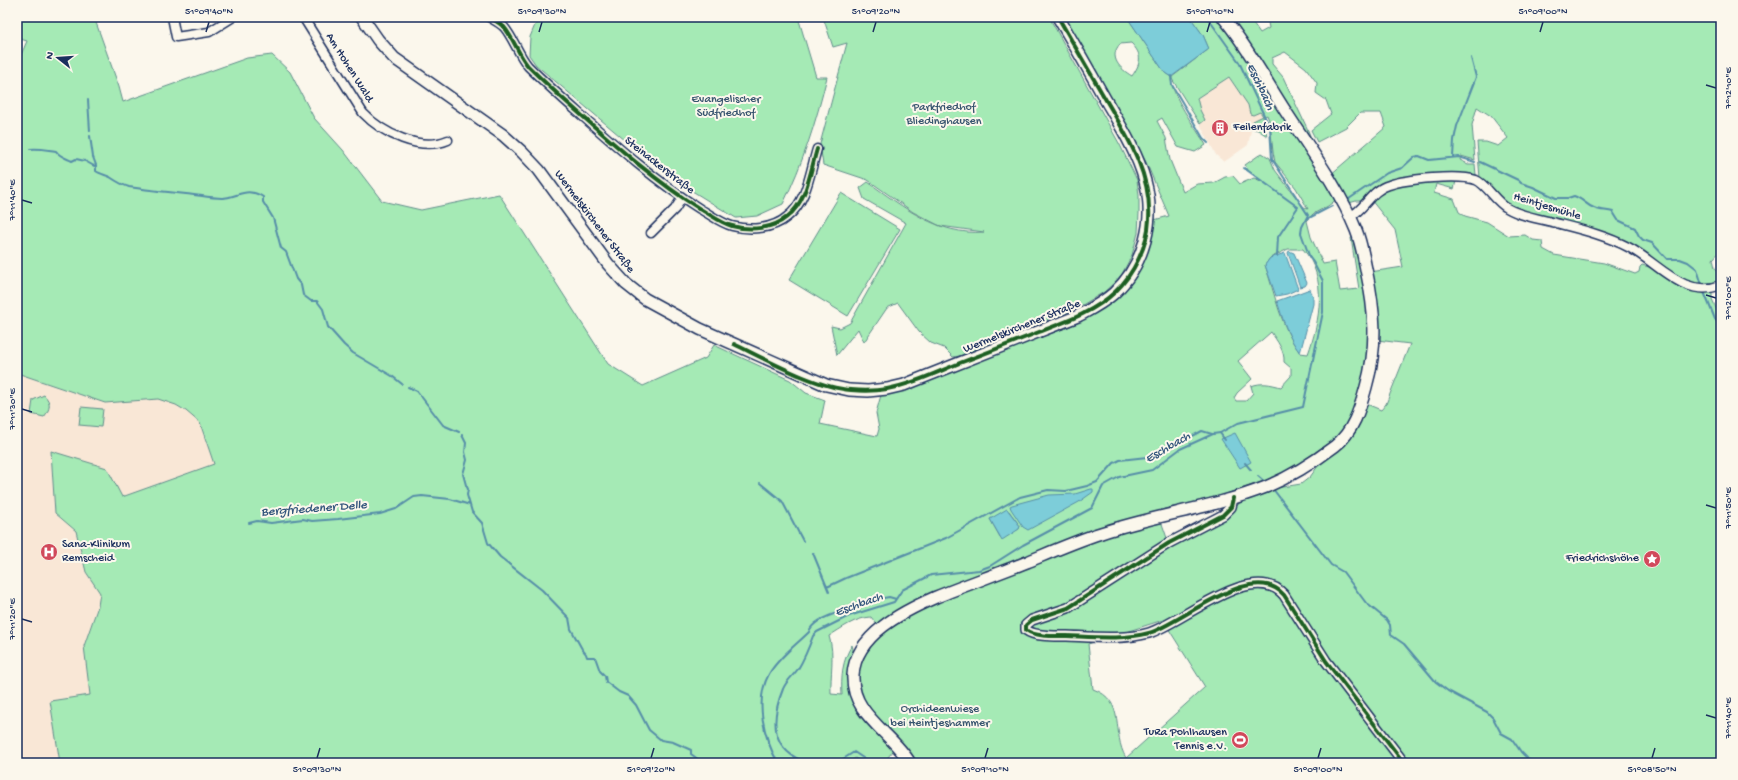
<svg xmlns="http://www.w3.org/2000/svg" width="1738" height="780" font-family="'Gochi Hand',sans-serif">
	<rect width="100%" height="100%" fill="#fbf7ec"/>
	<filter id="ink" filterUnits="userSpaceOnUse"><feTurbulence type="fractalNoise" baseFrequency=".025" numOctaves="2"/><feDisplacementMap in="SourceGraphic" scale="8" xChannelSelector="R" yChannelSelector="G"/><feConvolveMatrix kernelMatrix="1 2 1 2 8 2 1 2 1" color-interpolation-filters="sRGB"/></filter>
	<g filter="url(#ink)">
		<!-- built -->
		<path fill="#f9e7d6" d="M1229 77 1248 105 1250 114 1253 115 1260 112 1263 116 1253 121 1248 145 1224 162 1216 155 1200 124 1205 120 1200 110 1197 98Z
			M17 373 105 403 158 399 176 405 186 411 200 423 214 464 122 497 62 456 51 451 55 513 76 531 86 572 100 593 98 605 84 646 90 695 50 701 60 763H17Z"/>
		<!-- green -->
		<path fill="#a5eab5" stroke="#608c8a" fill-rule="evenodd" d="M18 17H94L119 87 123 102 247 58 272 55 290 72 314 118 343 150 382 201 421 210 499 194 608 364 643 386 706 358 714 345 790 380 806 393 825 400 820 424 877 436 879 429 876 413 881 395C927 378 973 362 1018 345 1044 336 1074 327 1097 312 1127 292 1151 257 1154 220L1169 216 1146 162 1064 17H1127L1165 73 1171 77C1170 94 1197 130 1206 145L1195 152 1178 147 1162 118 1157 121 1166 138 1170 160 1183 192 1197 184 1214 183 1225 177 1233 176 1240 184 1254 178 1261 181 1248 170 1245 165 1262 153 1270 158 1275 170 1294 195 1304 207 1308 209 1296 188 1275 162 1273 152 1270 123 1267 115 1263 117 1267 136 1258 130 1251 128 1253 121 1263 116 1260 112 1253 115 1250 114 1248 105 1229 77 1197 98 1200 110 1205 120 1200 124 1172 79V77L1209 49 1203 35 1190 17H1219L1337 199 1328 206 1313 214 1307 221 1311 237 1323 264 1335 262 1340 291 1359 289 1351 238 1354 235 1367 290 1370 348 1355 411 1340 435 1289 470 1267 480 1223 495 1164 509 1158 514 1147 516 878 626 871 617C855 618 842 628 829 636 835 655 830 675 831 694L842 695C841 676 842 661 852 645 856 655 847 667 848 679 849 687 887 739 894 750L883 763H862L855 758 849 763H60L50 701 90 695 84 646 98 606 100 593 86 572 76 531 55 513 51 451 107 468 122 497 214 464 200 423 186 411 176 405 158 399 105 403 17 373V64L27 41 17 38ZM1131 43C1143 55 1141 63 1132 76 1120 69 1108 57 1120 44ZM1288 249H1303C1328 278 1320 321 1308 354L1300 353C1281 328 1275 294 1265 265L1270 258ZM1271 332C1277 341 1285 351 1284 362L1291 368V376L1281 387C1270 384 1262 382 1251 386L1253 393 1246 401H1236L1234 398 1237 393 1252 379 1238 361ZM1009 511 1020 526 1019 529 1000 537 990 519Z
			M548 17H798L816 77H827C816 122 803 163 783 204L757 216 736 218 676 181 639 152 536 65 529 55 530 37 535 25Z
			M823 17H1049L1120 145 1137 180 1139 195V213L1138 233 1132 255 1122 274 1114 283 1104 292 1079 307 960 356 953 357 944 348 931 343 919 332 898 303 887 308 864 342 858 329 837 355 831 326 840 328 850 323 906 223 864 199 860 188 868 182C903 207 939 236 984 232L940 226 913 212 868 180 823 165 820 144 847 43 833 47Z
			M1227 17H1249L1260 33 1269 28 1267 17H1711L1721 25V250L1713 259 1715 268 1721 274V283L1706 288 1680 280 1640 251 1510 208 1480 178 1477 142H1486L1498 146 1508 138 1491 116 1477 107 1472 125 1475 160 1461 156 1460 160 1468 164H1475L1476 175 1474 177 1405 179 1363 201H1356L1349 203 1330 175 1386 127 1381 113H1360L1346 127 1317 142 1311 130 1331 114 1326 100 1316 93 1317 83 1306 68 1285 52 1272 58V64L1283 77 1307 128 1313 143Z
			M1425 180 1456 181 1454 189 1436 184 1434 193 1454 199 1459 212 1465 216 1487 222 1509 236 1525 235 1533 240 1542 241 1543 249 1554 255 1604 263 1635 274 1639 272 1640 267 1642 265 1649 267H1655L1702 292 1712 291V299L1721 320V763H913C910 747 894 736 883 725L884 724 879 721 863 703 858 689 856 673 864 650 887 629 905 618 949 597 1081 544 1161 521 1167 538 1175 545 1230 515 1241 501 1276 488 1301 484 1310 477 1364 403 1381 410 1386 404 1410 344 1377 340 1370 272 1403 267 1395 230 1371 200 1383 189ZM1163 620 1205 687 1126 758C1111 733 1127 701 1093 689L1088 644Z
			M841 193 900 229 848 316 789 280Z
			M44 395C52 403 50 409 44 417L31 414 33 400Z
			M81 407 103 409 101 427 79 425Z"/>
		<!-- water -->
		<path fill="#7dcdd9" stroke="#568ea8" d="M1127 17H1190L1203 35 1209 49 1171 77 1165 73Z
			M1289 251 1294 253 1307 283 1305 286 1300 287 1288 253Z
			M1285 253 1298 289 1287 294 1276 296 1265 265 1270 258Z
			M1310 289 1313 297V304L1300 353C1288 337 1283 320 1277 301Z
			M1235 433 1251 462 1240 468 1221 439Z
			M1091 489H1093V492L1079 502 1028 530 1023 527 1011 509 1010 506 1012 505 1049 495 1075 494Z
			M1007 509 1020 526 1019 529 1002 540 990 519Z"/>
		<g fill="none" stroke-linecap="round" stroke-linejoin="round">
			<!-- stream -->
			<path stroke="#568ea8" stroke-width="2" d="M1171 76 1172 85 1203 138 1208 143
				M88 100 90 131
				M90 136 93 157 96 165V171C100 174 106 175 110 177 116 181 122 185 129 187 148 190 167 192 186 194 198 195 210 198 222 198 237 198 246 186 263 197V202L273 218 281 248 286 252 296 279 301 285 303 295 311 301H317L323 309 328 327 344 345 353 353 392 376 402 384
				M30 149C41 148 47 150 56 151 60 157 66 158 72 161L76 159 85 161 94 166 96 165
				M1453 157 1454 140 1457 126 1476 77 1471 58
				M1480 162 1518 180 1521 183 1533 187 1556 198H1568L1574 196C1583 199 1586 205 1594 208 1600 211 1607 210 1613 212L1618 220 1635 228 1639 236 1643 240 1652 243 1667 259H1680L1688 262 1697 269 1702 285
				M1244 168 1298 207 1278 237 1277 256
				M1349 199 1387 173 1402 168 1414 157 1419 156 1429 160 1459 157 1475 162
				M1307 219 1332 206
				M1704 292 1715 319 1721 326
				M408 387 417 391 443 425 459 432
				M1220 433 1225 440
				M462 435 466 443 465 452 467 460 463 474 466 485 468 489 467 495 472 512 482 523 488 543 500 557 542 590 569 618 571 629 582 649 586 654 587 657H595L600 671 605 676 606 682 619 692 628 696 636 705 649 730 661 740 673 742 691 750V754L703 763
				M1245 463 1251 470
				M1258 476 1266 483
				M760 483 782 501 803 541
				M1273 489 1331 565 1343 572 1366 603 1387 620 1390 625 1391 635 1404 644 1436 682 1448 691 1487 712 1493 718 1501 733 1512 739 1521 752 1532 763
				M249 523 257 521 271 523 303 519 312 521 338 519 380 514 396 509 414 497 422 496 450 499 470 505
				M813 553 829 592
				M827 587 846 578 946 538 1020 497 1048 490 1066 491 1087 486 1097 482 1114 463 1120 460 1147 457 1172 447 1202 431 1212 434
				M852 604 889 597 896 599
				M778 763C764 738 754 701 769 674 778 658 796 645 809 632 812 621 830 615 840 612L841 609 845 607
				M808 763C771 751 770 721 783 689 786 681 793 676 798 669 804 659 809 647 813 636L817 632 849 616 894 602 902 590 931 575 979 570 990 566 1023 545 1092 508 1103 486 1119 477 1152 470 1180 449 1213 434 1220 433 1238 423 1303 407 1323 312V281L1313 262 1310 258 1301 233 1302 227 1308 215 1272 159 1270 128 1239 62 1207 17
				M837 763 854 752 869 762 879 763"/>
			<!-- minor casing -->
			<g stroke="#1b2f5e" stroke-width="11">
				<path id="minor" d="M172 17 176 37 209 32 233 17
					M303 17 363 113C382 133 420 152 448 140
					M489 17C494 20 500 23 504 27 514 39 518 54 528 66 544 82 562 98 579 113 617 147 657 182 700 209 711 215 721 223 732 226 750 231 773 229 787 217 807 202 810 172 817 149
					M1350 217C1366 208 1371 190 1389 185 1406 179 1459 174 1476 180 1486 184 1496 202 1507 208 1519 215 1534 218 1548 221 1574 228 1603 234 1628 247 1658 262 1684 300 1721 285
					M651 233 675 209 682 198"/>
			</g>
			<!-- tertiary casing -->
			<g stroke="#1b2f5e" stroke-width="12">
				<path id="tertiary" d="M1233 498 1231 507 1223 515 1169 543 1068 608 1032 620 1026 625V630C1035 637 1055 636 1067 636 1093 637 1124 640 1149 633 1182 623 1253 559 1284 595L1326 661 1404 763"/>
			</g>
			<!-- secondary casing -->
			<g stroke="#1b2f5e" stroke-width="14">
				<path id="secondary" d="M362 17 378 40 394 58 503 135 522 152 539 170 608 264 626 284 645 299 700 329 826 385 849 390 868 391 887 389 904 385 1078 316C1091 309 1103 303 1114 293 1144 265 1156 220 1145 181 1137 152 1120 125 1105 99 1090 72 1074 44 1058 17
					M910 763C892 732 851 715 853 675 855 635 904 611 936 597 966 585 997 574 1027 562 1051 552 1076 541 1101 533 1155 515 1213 508 1266 487 1290 477 1314 462 1335 446 1353 432 1360 409 1366 387 1378 345 1375 311 1366 269 1363 255 1361 242 1356 230 1340 190 1310 149 1286 112 1266 81 1247 46 1223 17"/>
			</g>
			<!-- minor -->
			<use href="#minor" stroke="#fbf7ec" stroke-width="8"/>
			<!-- tertiary -->
			<use href="#tertiary" stroke="#fbf7ec" stroke-width="9"/>
			<!-- secondary -->
			<use href="#secondary" stroke="#fbf7ec" stroke-width="11"/>
			<!-- cycleway casing -->
			<g stroke="#fbf7ec" stroke-width="6">
				<path id="cycleway" d="M489 17C494 20 500 23 504 27 514 39 518 54 528 66 544 82 562 98 579 113 617 147 657 182 700 209 711 215 721 223 732 226 750 231 773 229 787 217 807 202 810 172 817 149
					M734 344C765 359 817 388 851 390 863 391 875 391 887 389 914 384 939 371 965 361 989 352 1014 342 1039 332 1065 322 1094 312 1115 292 1134 274 1148 245 1149 219 1152 173 1125 133 1103 95 1088 69 1073 43 1058 17
					M1233 498 1231 507 1223 515 1169 543 1068 608 1032 620 1026 625V630C1035 637 1055 636 1067 636 1093 637 1124 640 1149 633 1182 623 1253 559 1284 595L1326 661 1404 763"/>
			</g>
			<!-- cycleway -->
			<use href="#cycleway" stroke="#1b5e20" stroke-width="4"/>
		</g>
	</g>
	<!-- ticks -->
	<path fill="none" stroke="#1b2f5e" stroke-width="1.5" d="M206 32 209 22M539 32 542 22M873 32 876 22M1207 32 1210 22M1540 32 1543 22M1706 85 1716 88M22 200 32 203M1706 295 1716 298M22 409 32 412M1706 505 1716 508M22 619 32 622M1706 715 1716 718M317 758 320 748M651 758 654 748M985 758 988 748M1318 758 1321 748M1652 758 1655 748"/>
	<!-- icons -->
	<defs>
		<g id="building-disc" transform="scale(0.9)"><circle r="9.5" fill="#d1495b" stroke="#fbf7ec"/><path d="M-4-6H4V6H1V3H-1V6H-4ZM-2.5-4.3h1.7v1.8h-1.7ZM.8-4.3h1.7v1.8H.8ZM-2.5-1h1.7V.8h-1.7ZM.8-1h1.7V.8H.8Z" fill="#fff"/></g>
		<g id="hospital-disc" transform="scale(0.9)"><circle r="9.5" fill="#d1495b" stroke="#fbf7ec"/><path d="M-5-5h3v3.5h4V-5h3V5h-3V1.5h-4V5h-3Z" fill="#fff"/></g>
		<g id="sight-disc" transform="scale(0.9)"><circle r="9.5" fill="#d1495b" stroke="#fbf7ec"/><path d="M0-6L1.8-2.2L6-1.7L2.9 1.2L3.7 5.4L0 3.3L-3.7 5.4L-2.9 1.2L-6-1.7L-1.8-2.2Z" fill="#fff"/></g>
		<g id="stadium-disc" transform="scale(0.9)"><circle r="9.5" fill="#d1495b" stroke="#fbf7ec"/><path d="M0-5a6.5 5 0 1 0 0 10a6.5 5 0 1 0 0-10ZM-3.5-1.8h7v3.6h-7Z" fill="#fff"/></g>
	</defs>
	<g fill-rule="evenodd">
		<use href="#building-disc" x="1220" y="128"/>
		<use href="#hospital-disc" x="49" y="552"/>
		<use href="#sight-disc" x="1652" y="559"/>
		<use href="#stadium-disc" x="1240" y="740"/>
	</g>
	<g text-anchor="middle" dominant-baseline="central" stroke-width="4" stroke-linejoin="round" paint-order="stroke">
		<!-- street labels -->
		<g font-size="12" fill="#1b2f5e" stroke="#fbf7ec">
			<text transform="translate(349 68) rotate(58)">Am Hohen Wald</text>
			<text transform="translate(659 166) rotate(38)">Steinackerstraße</text>
			<text transform="translate(1547 207) rotate(17)">Heintjesmühle</text>
			<text transform="translate(594 222) rotate(53)">Wermelskirchener Straße</text>
			<text transform="translate(1022 327) rotate(-22)">Wermelskirchener Straße</text>
		</g>
		<!-- park labels -->
		<g font-size="12" fill="#37546f" stroke="#fbf7ec">
			<text x="726" y="100">Evangelischer<tspan x="726" dy="14">Südfriedhof</tspan></text>
			<text x="944" y="108">Parkfriedhof<tspan x="944" dy="14">Bliedinghausen</tspan></text>
			<text x="940" y="710">Orchideenwiese<tspan x="940" dy="14">bei Heintjeshammer</tspan></text>
		</g>
		<!-- poi labels -->
		<g font-size="12" fill="#1b2f5e" stroke="#fbf7ec" text-anchor="start">
			<text x="1233" y="128">Feilenfabrik</text>
			<text x="62" y="545">Sana-Klinikum<tspan x="62" dy="14">Remscheid</tspan></text>
			<text x="1639" y="559" text-anchor="end">Friedrichshöhe</text>
			<text x="1227" y="733" text-anchor="end">TuRa Pohlhausen<tspan x="1227" dy="14">Tennis e.V.</tspan></text>
		</g>
		<!-- water labels -->
		<g font-size="13" font-style="italic" fill="#34567d" stroke="#fbf7ec">
			<text transform="translate(1260 87) rotate(65)">Eschbach</text>
			<text transform="translate(1168 448) rotate(-30)">Eschbach</text>
			<text transform="translate(314 509) rotate(-4)">Bergfriedener Delle</text>
			<text transform="translate(859 605) rotate(-20)">Eschbach</text>
		</g>
	</g>
	<!-- margin -->
	<rect width="1738" height="780" fill="none" stroke="#fbf7ec" stroke-width="44"/>
	<!-- north arrow -->
	<g transform="translate(58 58) rotate(287)" stroke="#fbf7ec" stroke-width="3" paint-order="stroke">
	<path d="M0-3L7 15L0 10L-7 15Z" fill="#1b2f5e"/>
	<text y="-6" font-size="11" font-weight="bold" text-anchor="middle" fill="#1b2f5e">N</text>
	</g>
	<rect x="22" y="22" width="1694" height="736" fill="none" stroke="#1b2f5e" stroke-width="1.5"/>
	<g font-size="10" text-anchor="middle" fill="#1b2f5e">
		<text x="209" y="14">51°09'40"N</text>
		<text x="542" y="14">51°09'30"N</text>
		<text x="876" y="14">51°09'20"N</text>
		<text x="1210" y="14">51°09'10"N</text>
		<text x="1543" y="14">51°09'00"N</text>
		<text transform="translate(1727 88) rotate(-90)" y="4">7°12'10"E</text>
		<text transform="translate(11 200) rotate(-90)" y="4">7°11'40"E</text>
		<text transform="translate(1727 298) rotate(-90)" y="4">7°12'00"E</text>
		<text transform="translate(11 409) rotate(-90)" y="4">7°11'30"E</text>
		<text transform="translate(1727 508) rotate(-90)" y="4">7°11'50"E</text>
		<text transform="translate(11 619) rotate(-90)" y="4">7°11'20"E</text>
		<text transform="translate(1727 718) rotate(-90)" y="4">7°11'40"E</text>
		<text x="317" y="772">51°09'30"N</text>
		<text x="651" y="772">51°09'20"N</text>
		<text x="985" y="772">51°09'10"N</text>
		<text x="1318" y="772">51°09'00"N</text>
		<text x="1652" y="772">51°08'50"N</text>
	</g>
</svg>
